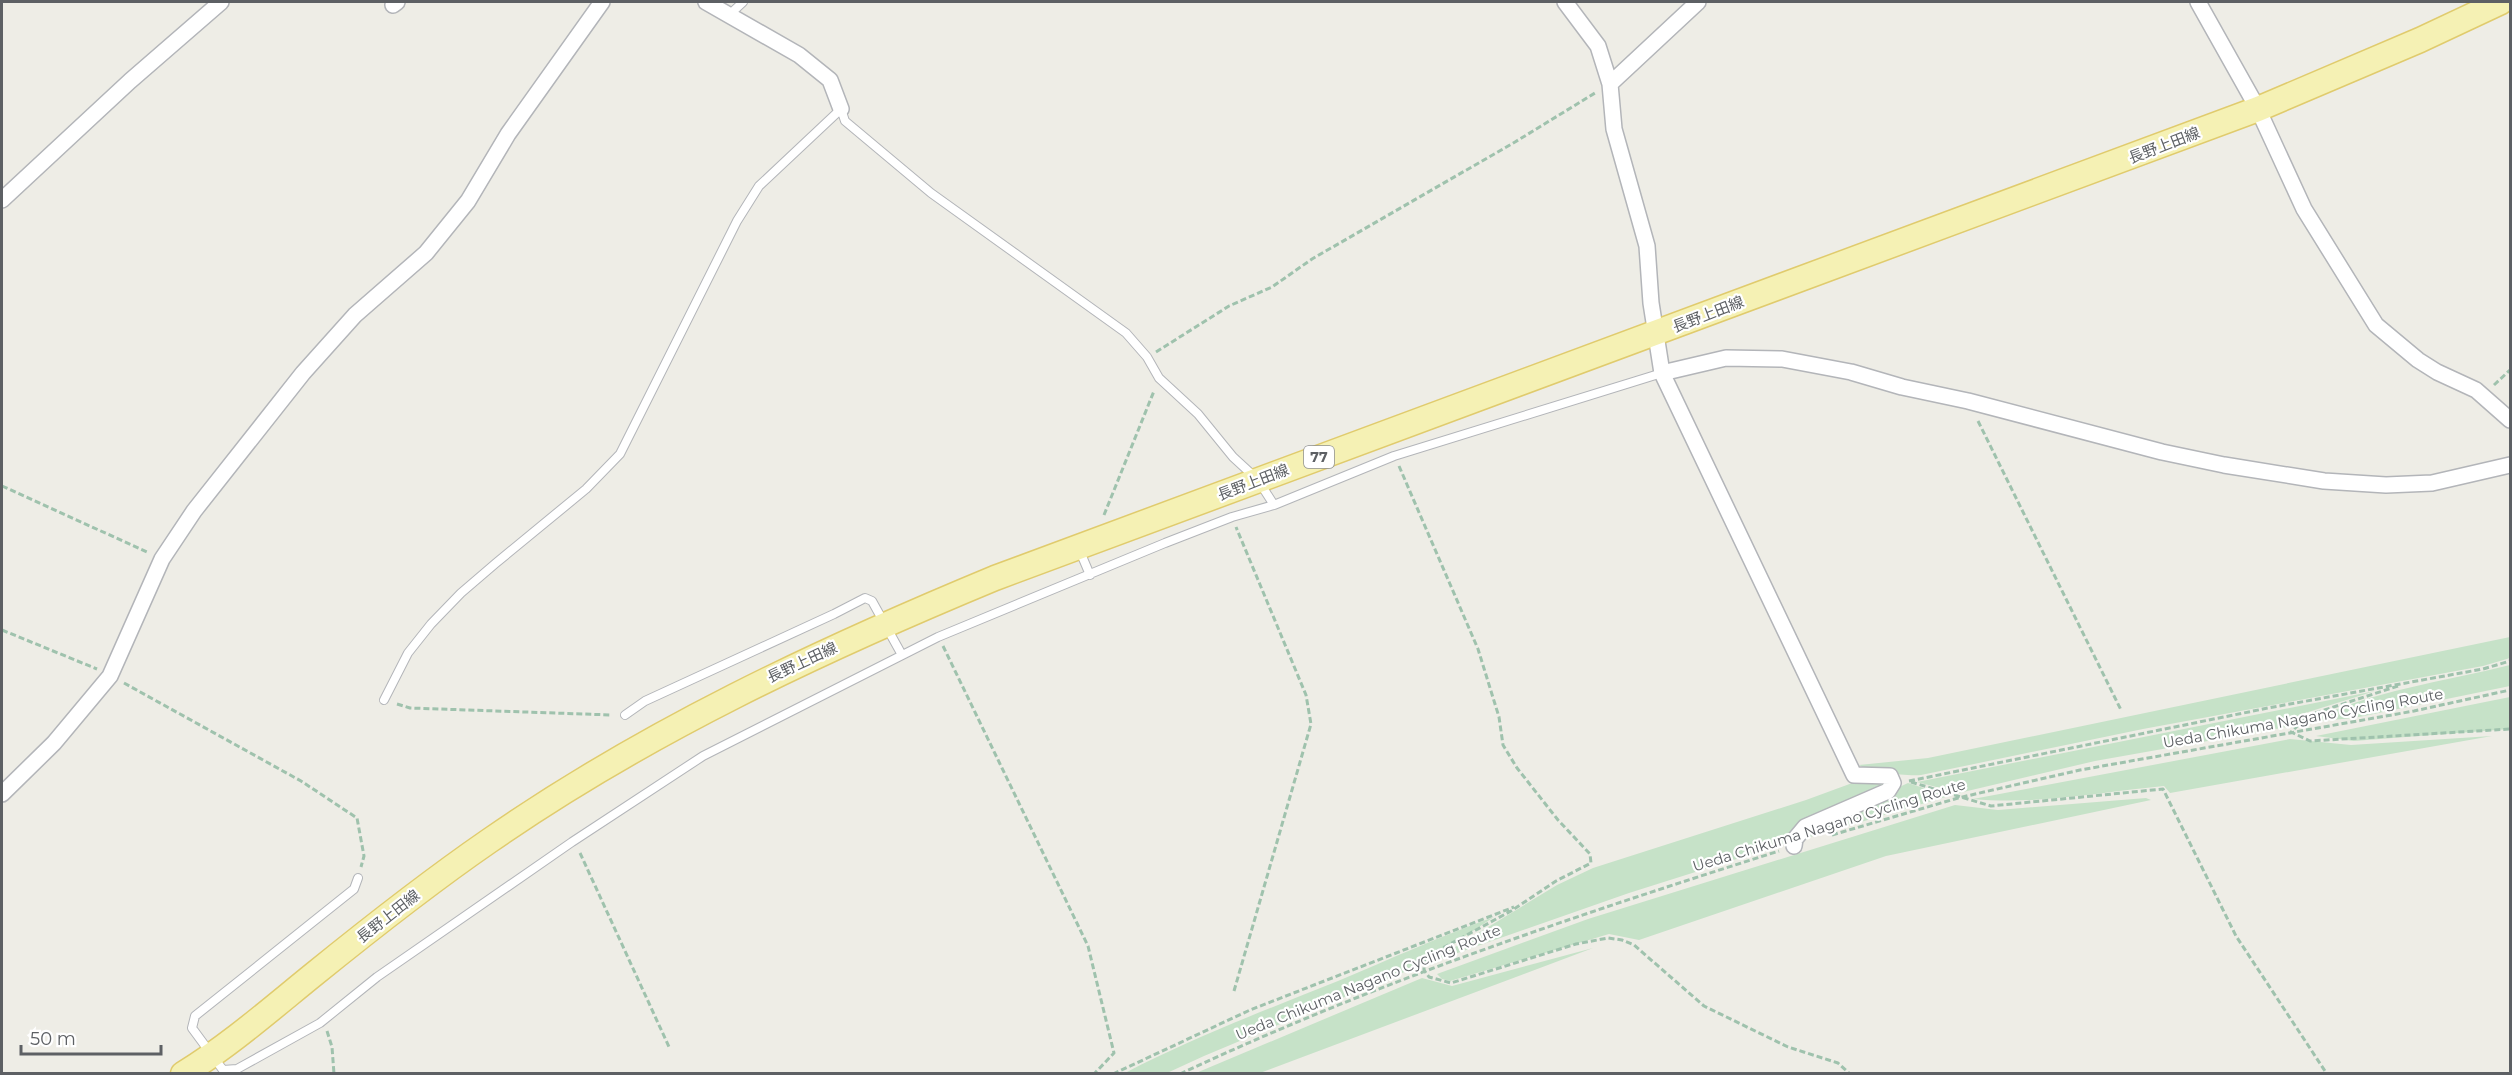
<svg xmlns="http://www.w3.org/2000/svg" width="2512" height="1075" font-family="Montserrat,'Noto Sans JP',sans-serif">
	<rect width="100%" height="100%" fill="#eeede6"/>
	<!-- green -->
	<path fill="#c6e2c8" d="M2510 637V658L2483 666 2143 729 1921 775C1906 776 1872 773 1859 765L1928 758Z
		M2510 665V686L2354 718 2309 722C2371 690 2444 682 2510 665Z
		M2375 691 2302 714 2292 726 2095 761 1959 793 1917 782Z
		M2510 697V729L2354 741 2316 736Z
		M2492 736 2170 793 2164 786C2102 792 2036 805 1973 799L2290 739 2351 745Z
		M1884 779 1888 785 1802 822 1784 844 1629 893 1429 963 1557 885 1593 868 1806 800 1855 782Z
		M1908 783 1949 796 1803 839 1809 829Z
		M2146 798 2151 800 1886 856 1639 940 1609 934 1450 981 1442 979 1437 974 1588 919 1955 805 1998 810Z
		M1494 917 1421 965 1204 1056 1167 1073H1125C1194 1037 1266 1010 1338 981 1390 959 1441 936 1494 917Z
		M1593 948 1260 1073H1196L1422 978 1452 986Z"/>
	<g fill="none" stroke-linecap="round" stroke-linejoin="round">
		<!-- lane casing -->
		<g stroke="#b3b5b9" stroke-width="10">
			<path id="lane" d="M729 15 743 2
				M1079 549 1090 575
				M384 700 408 653 431 624 461 593 496 563 586 489 620 454 737 221 759 186 841 109 845 121 931 193 1126 333 1147 357 1159 378 1198 414 1233 457 1258 480 1274 505
				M625 715 645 701 834 614 865 598 872 601 902 655
				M358 878 354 889 195 1016 192 1028 223 1070 237 1069 320 1023 377 977 572 842 703 756 938 637 1165 543 1232 517 1274 505 1394 456 1662 373"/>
		</g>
		<!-- street casing -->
		<g stroke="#b3b5b9" stroke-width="18">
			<path id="street" d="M706 2 799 55 830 80 841 109
				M1565 2 1598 46 1610 84 1614 129 1647 246 1651 303 1662 373 1854 775 1890 776 1893 783 1888 791 1805 827 1795 839 1794 846
				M2198 2 2258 109 2304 209 2376 325 2418 360 2437 372 2476 390 2510 420
				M393 5 397 2
				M1610 84 1698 2
				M2 200 130 81 221 2
				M1662 373 1726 358 1782 359 1851 372 1902 387 1968 401 2162 452 2224 465 2324 481 2386 485 2432 483 2510 465
				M2 794 54 743 110 676 162 559 194 511 303 373 355 315 426 253 468 201 508 134 602 2"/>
		</g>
		<!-- primary casing -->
		<g stroke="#e0cb6d" stroke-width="27">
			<path id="primary" d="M183 1074C230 1045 271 1009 313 975 371 928 428 883 489 841 646 732 819 651 995 578L2258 109 2420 40 2501 2"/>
		</g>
		<!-- path -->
		<path stroke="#9fc2ad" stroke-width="3" stroke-dasharray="6 3" stroke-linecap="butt" d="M1156 352 1229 306 1272 287 1312 259 1515 142 1595 93
			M2494 385 2510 370
			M1978 421 2121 710
			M1399 466 1478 649 1499 717 1503 745 1517 768 1558 820 1590 854 1591 863 1556 881 1511 911 1428 956 1424 963V970L1429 977 1451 983 1576 944 1608 938 1622 940 1634 945 1704 1006 1788 1047 1838 1063 1850 1074
			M2 486 147 552
			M1104 515 1154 391
			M2 630 97 669
			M943 646 1088 946 1114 1053 1094 1074
			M124 683 301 781 357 818 364 856 361 867
			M2398 686 2309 715 2291 732 2310 741 2510 729
			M397 704 410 708 612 715
			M1909 781 2268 708 2483 669 2510 661
			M1911 782 1991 806 2163 789 2236 936 2327 1074
			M1832 835 1958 798 2080 770 2414 711 2510 690
			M580 853 670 1049
			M1234 991 1311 724 1306 695 1236 527
			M327 1031 332 1047 334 1074
			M1113 1074 1250 1010 1514 907
			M1180 1074C1376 982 1574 916 1779 851"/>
		<!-- lane -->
		<use href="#lane" stroke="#fff" stroke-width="8"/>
		<!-- street -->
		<use href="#street" stroke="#fff" stroke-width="15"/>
		<!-- primary -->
		<use href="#primary" stroke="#f5f1b4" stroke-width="24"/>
	</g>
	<g text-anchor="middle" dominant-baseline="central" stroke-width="4.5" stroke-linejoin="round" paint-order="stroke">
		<!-- shield labels -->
		<rect fill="#fff" stroke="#8e9092" stroke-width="1.5" x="1304" y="446" width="30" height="22" rx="4.5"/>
		<g font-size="14" font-weight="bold" fill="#5d6064">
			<text x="1319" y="457">77</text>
		</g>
		<!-- street labels -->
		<g font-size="15" fill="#5d6064" stroke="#fff">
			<text transform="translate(2164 145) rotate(-21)">長野上田線</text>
			<text transform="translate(1708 314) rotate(-21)">長野上田線</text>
			<text transform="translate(1253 482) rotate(-21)">長野上田線</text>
			<text transform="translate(802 662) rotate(-25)">長野上田線</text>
			<text transform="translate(2303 718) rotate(-10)">Ueda Chikuma Nagano Cycling Route</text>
			<text transform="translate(1829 825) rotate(-17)">Ueda Chikuma Nagano Cycling Route</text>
			<text transform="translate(388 916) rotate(-38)">長野上田線</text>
			<text transform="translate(1368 982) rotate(-22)">Ueda Chikuma Nagano Cycling Route</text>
		</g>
	</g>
	<!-- border -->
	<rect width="2512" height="1075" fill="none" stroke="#5d6064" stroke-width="6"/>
	<!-- scale -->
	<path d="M21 1045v9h140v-9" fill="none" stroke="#5d6064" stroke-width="3"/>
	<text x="30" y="1045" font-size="18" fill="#5d6064" stroke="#ffffff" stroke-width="4.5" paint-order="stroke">50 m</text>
</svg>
